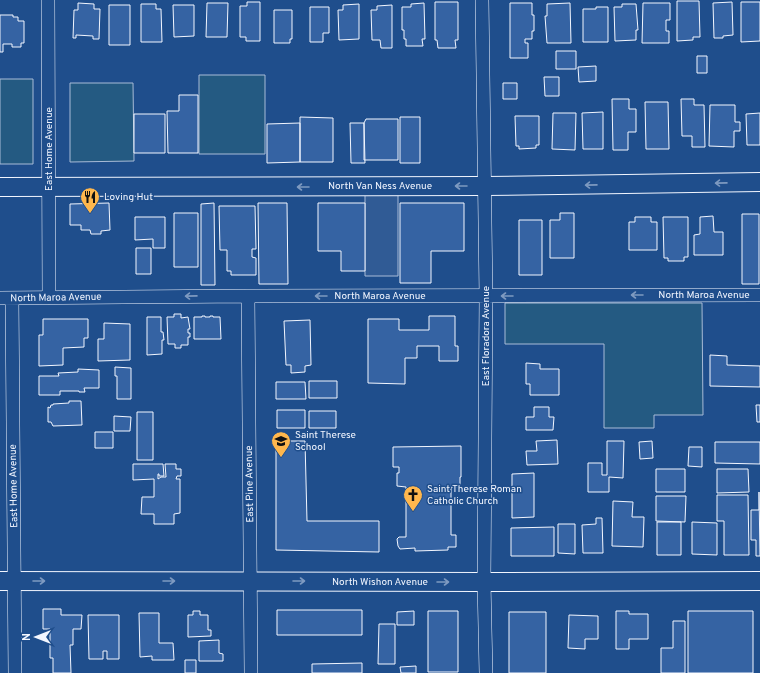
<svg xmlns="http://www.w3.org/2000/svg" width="760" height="673" font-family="Overpass,sans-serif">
	<rect width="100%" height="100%" fill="#1f4e8c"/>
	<!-- green -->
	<path fill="#245a82" stroke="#a8bbd7" d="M199 75H265V154H199Z
		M0 79H33V164H0Z
		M70 83H133L134 161 70 162Z
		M505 303H702L703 415H654V428H604V344H505Z"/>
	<!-- parking -->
	<path fill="#305b95" stroke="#a8bbd7" d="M365 194H398V276H365Z"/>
	<!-- building -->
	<path fill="#3563a3" stroke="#f2f6ff" d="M677 1H699L700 37H693V40L677 41Z
		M247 2H260V41H246V37H240V6H247Z
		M435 2H458V40H455L456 48H438L437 40H435Z
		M732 2 733 35 723 36V38H714L713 3Z
		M741 2H760V41L741 42Z
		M78 3 94 4V9H100L99 39H93V36L76 35V38H73L74 10H78Z
		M207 3H228L227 37H206Z
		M424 3 425 39H422L423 46H406V39H404V30H402V7H411V4Z
		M510 3H532V15H534V31H532V39H525V43H528V58H510Z
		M570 3 571 43H547L545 16H547V4Z
		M643 3H670V20H666V31H669V43H642Z
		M141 4H156V9H161L162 42H141Z
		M359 4V39L339 40 338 10H343V5Z
		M622 4H636L638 30H636V40L615 41 614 7H622Z
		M109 5H130V45H109Z
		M173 5H194V36L174 37Z
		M392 5V48H381L380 40H372L371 10H377V6Z
		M310 7H329V33H323V42H310Z
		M596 7H608V42H583V9H596Z
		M274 10H292V39H290V43H274Z
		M0 15H13V17H18V21H24V43H21V47H12V44H3V52H0Z
		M556 51H576V69H556Z
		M697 56H707V73H697Z
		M596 66V81L579 82 578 67Z
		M544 77H559V96H545Z
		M503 83H517V99H503Z
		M179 95H198V153H168L167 111H179Z
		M612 99H629V109H636V132H628V150H613Z
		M681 99H694V105H704L705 147H692V136H682Z
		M645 102H668L669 149H646Z
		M710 105H735V122H740V131H734V147L709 146Z
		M603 112V149H583L582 113Z
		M553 113H576L575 150 552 149Z
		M760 113V145H747L746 114Z
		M134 114H165V153H134Z
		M515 116H539V145H536V148L519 149V146H516Z
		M300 117 333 118V162H300Z
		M400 117H420V163H400Z
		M366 119H398V160H364V123Z
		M300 123V162L267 163V124Z
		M350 123H364L365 163H351Z
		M109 203 110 230 101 231V234H91L90 230H81V225H70V204Z
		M214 203 215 285H201V204Z
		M258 203H287L288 284H259Z
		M318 203H365V271H341V251H318Z
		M400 203H464V251H431V283H400Z
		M219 206H255L256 249H252V257L256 258V275H231V271H227V250H220Z
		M174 213H198V267H174Z
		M560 213H574V258H550V220H560Z
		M742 214H759V284H742Z
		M713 216 714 232H723V255H694V235L700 234V217Z
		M135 217H165V248H153V239L135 240Z
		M635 217H651V222H657V250H629V222H635Z
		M663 217H688V257H684V261H668V258H664Z
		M519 220H542V275H519Z
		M136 248H151V274H136Z
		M174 314H181V318L188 317 190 329H188V333H190V337H188V345H181V348H175V344H168L167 317H174Z
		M202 316H205V317H210V316H213V317H220L221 339H194V317H202Z
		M429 316H455V346H458V361H439V346H417V358H405V384L368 383V319H399V330H429Z
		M147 317H161V332H163L164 340H162V354L147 355Z
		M43 319H88V338H84V347L63 348V365L39 366V335H43Z
		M310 320 311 365 305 366V372L291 373V365H286L284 321Z
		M104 323 130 324V360L98 361V339H104Z
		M710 355 727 356V365L760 366V387L710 386Z
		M526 363 540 364V369H559V395H530V384H526Z
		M115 367 131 368V399H117V376H115Z
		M78 369 99 370V388H84L85 392H79V391H60V395H39V376H59L58 373 78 372Z
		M309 381H337V398H309Z
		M276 382H305L306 399H276Z
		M69 401H81L82 425 53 426 51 422H48V407L50 408 51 405H53V404L69 403Z
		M756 405H760V422H757Z
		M534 407H549V417H554L553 430H526V417H534Z
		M277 410H305V428H277Z
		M309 411H336V428H309Z
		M137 412H153V460H137Z
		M114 416 131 417 130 431H114Z
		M95 432H113V448H95Z
		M557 440 558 464 527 465 526 451H537L536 441Z
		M276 441H305L307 521H379V552L276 550Z
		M607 441H624L623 478 609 477V492H588V463H602V475H607Z
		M652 441 653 458 640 459 639 442Z
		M715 442H760V464L715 463Z
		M461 446V477H460V487H451V535H456V547H448V550L415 551V548L400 549 398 546 397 539 399 537H406V487L397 486V473H399V467H393V447Z
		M689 447H702V467L688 466Z
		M133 464H163L164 476H159V474H158V479L161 477H166L165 464H176V469H181V476H177L176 479H180V513L174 514V524H154V514H141L142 497H154V479L133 480Z
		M656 469H685V492H656Z
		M717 469H748L749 492 717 493Z
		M534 473V517L512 518V474Z
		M759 492 760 556H756V540H751V510H759Z
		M717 495H748L749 555H724V521H717Z
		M656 496H686L685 522 656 521Z
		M613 501 633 502 632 517H644L643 547 612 546Z
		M596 518H602L603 553H583L582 525 596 524Z
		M657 522H681V555H657Z
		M692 522 717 523V555L692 554Z
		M558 524H575V554L558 553Z
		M554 527V556H511V528Z
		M43 609H61V615H82L81 629H73V645H70L71 673H53V658H50V629H43Z
		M277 610H362V635H277Z
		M193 611H200V615H208V630H211V636L188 637V615H193Z
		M414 611V625H397V612Z
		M428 611H458V672H428Z
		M616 611H629V614H648V639H629V649H616Z
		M688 611H753V673H688Z
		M509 612H546V673H509Z
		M139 613H159V643H173L174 660H152V656L140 657Z
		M88 615H119V659H107V651H103V659H89Z
		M569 615 598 616V639H585V649L568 648Z
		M673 621H685V673H661V648H673Z
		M379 624H395V664H378Z
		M219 640V653L223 654V661H199V641Z
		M185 660H196V673H185Z
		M362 663V673H312V664Z
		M416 666V673H401L400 667Z"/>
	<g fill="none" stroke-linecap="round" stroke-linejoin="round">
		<!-- minor casing -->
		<g stroke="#f2f6ff" stroke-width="14">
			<path id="minor" d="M48 0 49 298
				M482 0 486 296 484 582 486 673
				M248 296 251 673
				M0 298 248 296 760 295
				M12 298 15 673"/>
		</g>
		<!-- secondary casing -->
		<g stroke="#f2f6ff" stroke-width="20">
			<path id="secondary" d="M0 187 485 186 760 182
				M0 581 484 582 760 581"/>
		</g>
		<!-- minor -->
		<use href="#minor" stroke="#1f4e8c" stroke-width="13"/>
		<!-- secondary -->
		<use href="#secondary" stroke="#1f4e8c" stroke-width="18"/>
	</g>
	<!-- one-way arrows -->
	<defs><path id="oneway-shaft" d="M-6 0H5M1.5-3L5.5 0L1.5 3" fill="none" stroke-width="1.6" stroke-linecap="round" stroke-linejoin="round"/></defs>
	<g stroke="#7e9ac0">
		<use href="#oneway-shaft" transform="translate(721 183) rotate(179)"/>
		<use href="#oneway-shaft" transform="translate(591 185) rotate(179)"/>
		<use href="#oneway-shaft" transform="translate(461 186) rotate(180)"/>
		<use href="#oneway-shaft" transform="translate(303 187) rotate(180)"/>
		<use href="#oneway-shaft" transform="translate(637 295) rotate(180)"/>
		<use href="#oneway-shaft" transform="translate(191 296) rotate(179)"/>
		<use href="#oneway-shaft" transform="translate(321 296) rotate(180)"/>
		<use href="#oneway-shaft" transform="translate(507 296) rotate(180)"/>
		<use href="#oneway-shaft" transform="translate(39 581)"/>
		<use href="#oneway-shaft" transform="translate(169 581)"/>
		<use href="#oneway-shaft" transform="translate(299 581)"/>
		<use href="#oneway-shaft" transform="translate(443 582)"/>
	</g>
	<!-- icons -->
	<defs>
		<g id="restaurant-pin" transform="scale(1)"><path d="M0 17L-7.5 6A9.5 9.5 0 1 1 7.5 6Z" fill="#ffb74d" stroke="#1f4e8c"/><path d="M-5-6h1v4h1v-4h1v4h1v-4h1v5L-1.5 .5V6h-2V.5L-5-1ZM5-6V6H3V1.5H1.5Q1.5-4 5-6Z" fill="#111"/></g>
		<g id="school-pin" transform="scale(1)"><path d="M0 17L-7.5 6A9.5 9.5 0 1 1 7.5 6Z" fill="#ffb74d" stroke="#1f4e8c"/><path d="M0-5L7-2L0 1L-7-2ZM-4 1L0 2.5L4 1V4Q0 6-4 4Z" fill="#111"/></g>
		<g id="church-pin" transform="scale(1)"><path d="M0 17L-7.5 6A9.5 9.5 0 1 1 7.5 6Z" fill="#ffb74d" stroke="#1f4e8c"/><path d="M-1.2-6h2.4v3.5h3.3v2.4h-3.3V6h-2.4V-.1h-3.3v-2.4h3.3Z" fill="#111"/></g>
	</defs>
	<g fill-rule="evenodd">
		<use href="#restaurant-pin" x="90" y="197"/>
		<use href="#school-pin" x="281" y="441"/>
		<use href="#church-pin" x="413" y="495"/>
	</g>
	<g text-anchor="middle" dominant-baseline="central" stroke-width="3" stroke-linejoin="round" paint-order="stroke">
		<!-- street labels -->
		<g font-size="10" fill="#f2f6ff" stroke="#1f4e8c">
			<text transform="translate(49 149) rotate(-90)">East Home Avenue</text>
			<text x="380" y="186">North Van Ness Avenue</text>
			<text x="704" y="295">North Maroa Avenue</text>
			<text x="380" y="296">North Maroa Avenue</text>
			<text transform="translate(56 298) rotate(-1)">North Maroa Avenue</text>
			<text transform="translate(486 336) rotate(-90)">East Floradora Avenue</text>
			<text transform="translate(250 484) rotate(-91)">East Pine Avenue</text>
			<text transform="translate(14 486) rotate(-91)">East Home Avenue</text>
			<text x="380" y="582">North Wishon Avenue</text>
		</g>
		<!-- poi labels -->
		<g font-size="10" fill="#f2f6ff" stroke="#1f4e8c" text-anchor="start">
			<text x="104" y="197">Loving Hut</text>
			<text x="295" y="435">Saint Therese<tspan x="295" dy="12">School</tspan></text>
			<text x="427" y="489">Saint Therese Roman<tspan x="427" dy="12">Catholic Church</tspan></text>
		</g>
	</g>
	<!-- north arrow -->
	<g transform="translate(36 637) rotate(270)" stroke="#1f4e8c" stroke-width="3" paint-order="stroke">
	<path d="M0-3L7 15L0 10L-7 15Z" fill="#f2f6ff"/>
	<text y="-6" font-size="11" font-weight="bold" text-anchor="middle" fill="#f2f6ff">N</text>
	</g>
</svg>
